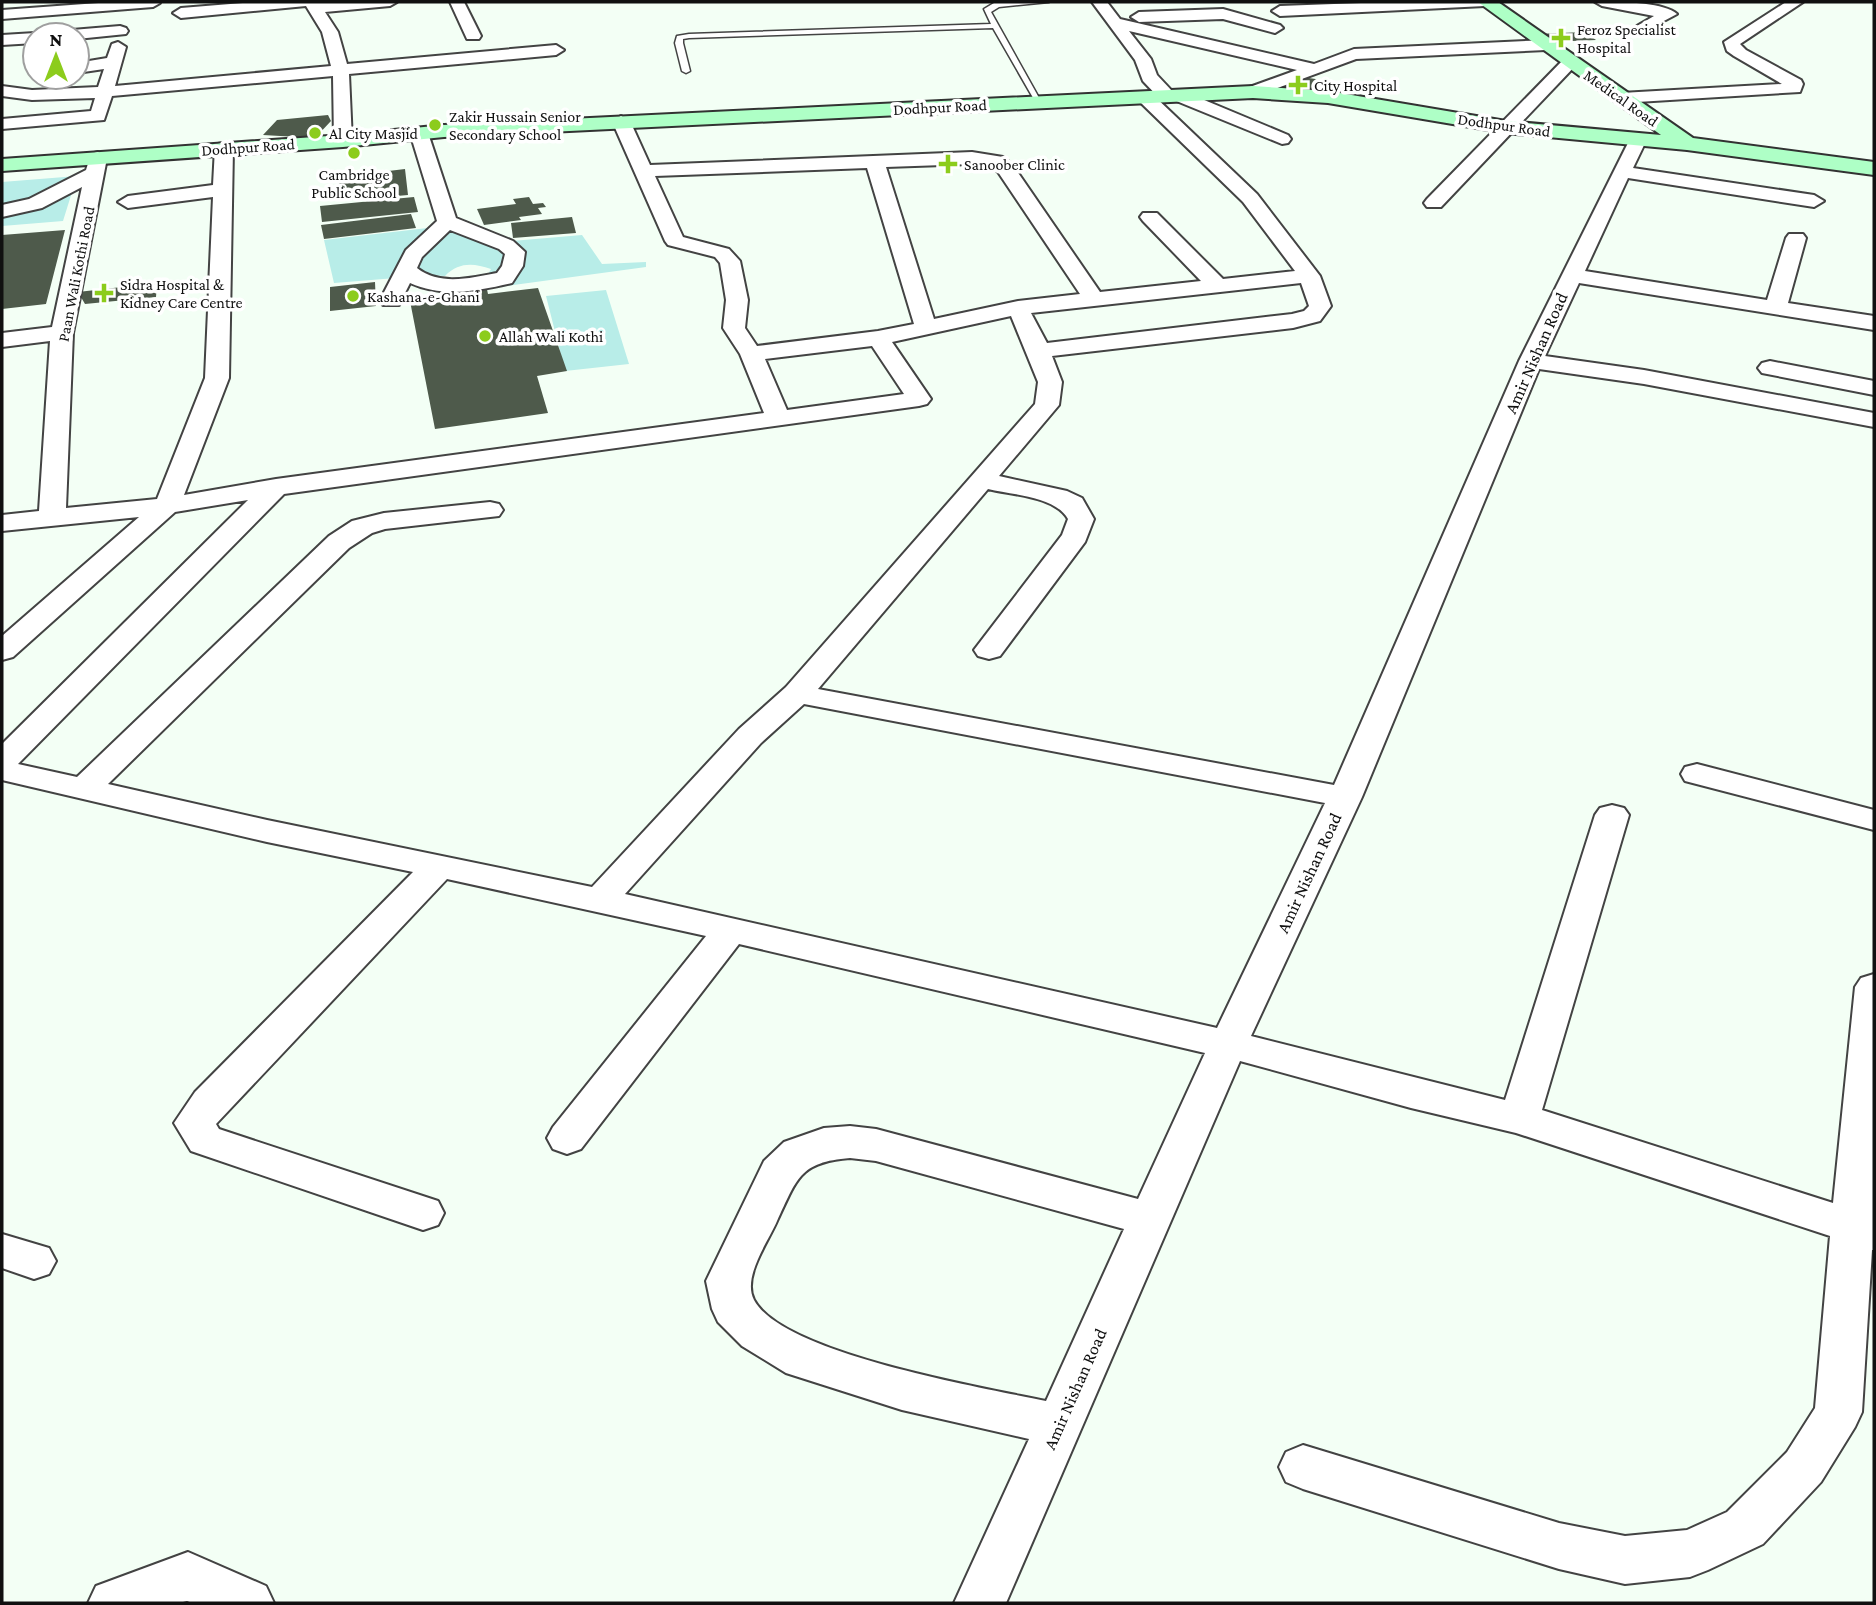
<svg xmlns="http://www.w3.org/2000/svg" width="1876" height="1605" font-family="'Crimson Pro',serif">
	<rect width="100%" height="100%" fill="#f3fff5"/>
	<!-- green -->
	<path fill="#b8ede8" d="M77 176 63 221 2 226V182Z
		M436 227 396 278 334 283 324 240Z
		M451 227 510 245 512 241 582 235 602 264 646 262V267L492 288 487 276 491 269C473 263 459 262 445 276L422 275 414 267 420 256Z
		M606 290 629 364 565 371 546 296Z"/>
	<!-- building -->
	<path fill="#4e5a4b" d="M1585 32 1596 40 1548 42 1536 34Z
		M1296 76 1322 80 1307 93 1281 89Z
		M328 115 331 121 315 138 263 135 277 120Z
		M405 169 408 195 340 201 339 177Z
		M414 197 418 212 322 222 320 206Z
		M529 197 533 204 543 203 546 207 538 208 542 214 519 217 521 220 484 225 477 209 516 204 513 199Z
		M411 214 416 228 324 239 321 225Z
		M572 217 576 233 513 238 511 223Z
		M65 230 46 304 2 309V235Z
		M375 282 376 306 330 311V287Z
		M157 283 156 297 85 304 78 292Z
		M486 285 488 294 538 288 567 371 537 376 548 413 435 429 410 301 453 296V290Z"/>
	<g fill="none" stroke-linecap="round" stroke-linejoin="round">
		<!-- lane casing -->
		<g stroke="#434343" stroke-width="3">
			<path id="lane" d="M1015 2H1049L999 7 991 12 1043 105 1036 103 993 28 689 38 683 39V43L690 71 686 73 682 71 675 43 677 36 689 34 991 24 984 9 994 3Z"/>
		</g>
		<!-- street casing -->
		<g stroke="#434343" stroke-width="4">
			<path id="street" d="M112 2 160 3 153 7 2 19V10Z
				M255 2H397L390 6 325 12 338 32 347 64 556 45 564 50 556 55 349 74 352 141 343 146 334 141 333 76 112 96 104 120 2 129V119L91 111 95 98 32 100 2 96V86L32 90 98 87 104 69 77 73V63L107 58 112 44 118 42 126 47 115 86 331 66 322 32 306 6 181 18 173 13 181 8Z
				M450 2H464L481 36 479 39H467Z
				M1092 2H1107L1120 19 1314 64 1354 49 1546 40 1554 45 1546 50 1356 59 1253 97 1247 96 1245 92 1247 88 1297 70 1129 31 1151 59 1157 75 1173 92H1185L1288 135 1291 139 1288 143 1282 144 1174 100 1162 101 1143 81 1135 60Z
				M1388 2H1492L1485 6 1280 16 1272 11 1280 6Z
				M1595 2C1614 2 1663 1 1677 14L1645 31 1637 26 1654 16 1602 6Z
				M1786 2H1803L1740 44 1746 50 1801 80 1803 84 1800 92 1621 103 1612 98 1621 93 1782 84 1734 56 1727 51 1724 42Z
				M1223 9 1280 25 1283 28 1275 33 1223 19 1139 22 1131 17 1139 12Z
				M120 26 126 28 128 31 126 34 77 39V35H64L72 30Z
				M35 33 41 35H35V43L2 45V35Z
				M1570 57 1578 62 1576 65 1441 207H1427L1424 203 1427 199 1564 59Z
				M1145 92 1151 93 1257 194 1320 276 1331 306 1320 321 1293 328 1052 356 1062 382 1059 405 999 476 1067 491 1082 498 1094 519 1085 542 1000 656 989 659 978 656 974 650 1062 535 1068 519C1055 496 1012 495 988 489L818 689 1334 785 1519 361 1631 137H1643L1646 141 1633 168 1814 195 1824 201 1814 207 1628 178 1585 271 1767 300 1786 238 1789 234H1803L1806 238 1788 303 1874 316V330L1579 283 1545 356 1644 370 1874 413V427L1644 384 1539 369 1362 797 1251 1036 1505 1100 1595 815 1600 808 1612 805 1624 808 1629 815 1542 1110 1833 1203 1855 987 1861 978 1874 974V1250H1872L1862 1412 1855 1427 1821 1482 1763 1544 1708 1570 1690 1577 1625 1584 1559 1569 1303 1489 1286 1482 1279 1467 1286 1452 1303 1445 1559 1523 1625 1536 1687 1530 1727 1512 1787 1452 1815 1408 1830 1236 1516 1133 1411 1108 1240 1061 1006 1603H954L1029 1439 902 1410 786 1373 742 1346 718 1322 712 1309 706 1281 764 1161 784 1142 824 1128 850 1126 876 1129 1138 1199 1205 1053 739 944 581 1149 567 1154 553 1149 547 1138 553 1127 706 936 447 879 216 1124 219 1129 438 1201 444 1213 438 1225 423 1230 191 1151 174 1123 195 1092 413 872 267 842 2 780V744L248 500 175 512 13 657 2 660V636L139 517 2 531V515L39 511 50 341 2 347V333L52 327 82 187 42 208 2 217V205L29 199 86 170 91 154 98 152 107 158 73 333 66 508 157 499 205 378 213 197 128 208 118 202 128 196 213 185 215 148 218 144 224 143 233 148 229 378 184 495 276 479 764 413 740 354 723 328 726 300 720 263 715 257 668 245 665 241 612 121 621 116 630 121 650 165 972 152 1003 157 1012 164 1100 292 1201 281 1143 221 1140 217 1143 213H1157L1223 279 1295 271 1243 202 1139 101 1136 97ZM972 164 991 166 998 172 1080 294 1018 301 934 319 886 167ZM867 168 914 324 878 331 757 346 745 328 748 300 740 261 729 249 683 237 655 176ZM1301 283 1309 306 1304 311 1292 314 1047 343 1031 313ZM1011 316 1038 382 1035 404 786 687 739 729 592 887 267 820 108 784 349 548 372 533 385 529 499 516 503 510 499 504 490 502 384 513 352 521 329 536 77 777 18 764 284 494 919 406 927 404 931 399 892 342ZM872 346 904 394 787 410 765 359ZM804 704 1325 803 1217 1028 625 894 761 743ZM850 1158 876 1161 1124 1229 1046 1401C985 1388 783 1354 754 1300 742 1277 768 1242 777 1221 797 1179 799 1162 850 1158Z
				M419 128 428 133 456 218 513 241 525 252 523 266 512 283C477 291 443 298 410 283L399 305H383L380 300 406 250 437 221 410 133ZM450 230 499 249 505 254 502 266 497 273C470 278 440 286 417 268L422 257Z
				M1770 361 1874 381V395L1762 373 1758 368 1762 363Z
				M1697 764 1874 810V830L1685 781 1681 774 1685 767Z
				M2 1234 49 1248 56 1261 49 1274 34 1279 2 1268Z
				M188 1552 266 1586 274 1603H192L187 1601 179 1603H88L96 1586Z"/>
		</g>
		<!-- secondary casing -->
		<g stroke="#323232" stroke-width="4">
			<path id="secondary" d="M1478 2H1498L1693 138 1874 162V175L1687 150 1506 133 1328 103 1253 98 444 137 343 147 2 171V159L343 135 444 125 1253 86 1328 91 1506 121 1661 135Z"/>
		</g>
		<!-- lane -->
		<use href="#lane" fill="#fff" fill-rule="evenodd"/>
		<!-- street -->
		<use href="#street" fill="#fff" fill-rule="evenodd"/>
		<!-- secondary -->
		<use href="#secondary" fill="#aeffc6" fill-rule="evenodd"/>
	</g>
	<!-- markers -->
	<g fill="#8ccc1c" stroke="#fff" stroke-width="2.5">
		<path d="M1557.5 27.5h7v7h7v7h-7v7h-7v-7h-7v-7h7z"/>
		<path d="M1294.5 74.5h7v7h7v7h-7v7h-7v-7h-7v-7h7z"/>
		<circle cx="435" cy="125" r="7"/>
		<circle cx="315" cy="133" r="7"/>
		<circle cx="354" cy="153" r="7"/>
		<path d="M944.5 153.5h7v7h7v7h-7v7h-7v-7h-7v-7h7z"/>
		<path d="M100.5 282.5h7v7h7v7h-7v7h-7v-7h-7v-7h7z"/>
		<circle cx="353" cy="296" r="7"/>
		<circle cx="485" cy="336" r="7"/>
	</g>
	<g text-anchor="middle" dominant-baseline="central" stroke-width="7" stroke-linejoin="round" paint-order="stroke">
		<!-- far-poi labels -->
		<g font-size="16" fill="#101010" stroke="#fff" text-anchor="start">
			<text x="1577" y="29">Feroz Specialist<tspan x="1577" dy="18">Hospital</tspan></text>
			<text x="1314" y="85">City Hospital</text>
			<text x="449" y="116">Zakir Hussain Senior<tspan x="449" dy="18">Secondary School</tspan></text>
			<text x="329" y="133">Al City Masjid</text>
			<text x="964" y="164">Sanoober Clinic</text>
			<text x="354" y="174" text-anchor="middle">Cambridge<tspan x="354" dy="18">Public School</tspan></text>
			<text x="120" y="284">Sidra Hospital &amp;<tspan x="120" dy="18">Kidney Care Centre</tspan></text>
			<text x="367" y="296">Kashana-e-Ghani</text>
			<text x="499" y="336">Allah Wali Kothi</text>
		</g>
		<!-- far-street labels -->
		<g font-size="16" fill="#101010" stroke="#fff">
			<text transform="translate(1621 98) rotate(35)">Medical Road</text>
			<text transform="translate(940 107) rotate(-3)">Dodhpur Road</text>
			<text transform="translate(1504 125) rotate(8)">Dodhpur Road</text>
			<text transform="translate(248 147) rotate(-4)">Dodhpur Road</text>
			<text transform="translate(76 274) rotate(-79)">Paan Wali Kothi Road</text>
		</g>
		<!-- street labels -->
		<g font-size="18" fill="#101010" stroke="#fff">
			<text transform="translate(1536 353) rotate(-66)">Amir Nishan Road</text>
			<text transform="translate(1309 873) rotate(-65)">Amir Nishan Road</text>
			<text transform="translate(1075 1389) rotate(-66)">Amir Nishan Road</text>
		</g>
	</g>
	<!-- border -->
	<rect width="1876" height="1605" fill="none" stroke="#101010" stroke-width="7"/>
	<!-- north arrow -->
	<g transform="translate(56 56)"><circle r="33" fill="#ffffff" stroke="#9f9f9f" stroke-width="2"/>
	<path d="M0-5L12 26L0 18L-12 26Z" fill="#8ccc1c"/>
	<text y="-10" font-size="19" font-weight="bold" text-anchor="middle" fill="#101010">N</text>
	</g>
</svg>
